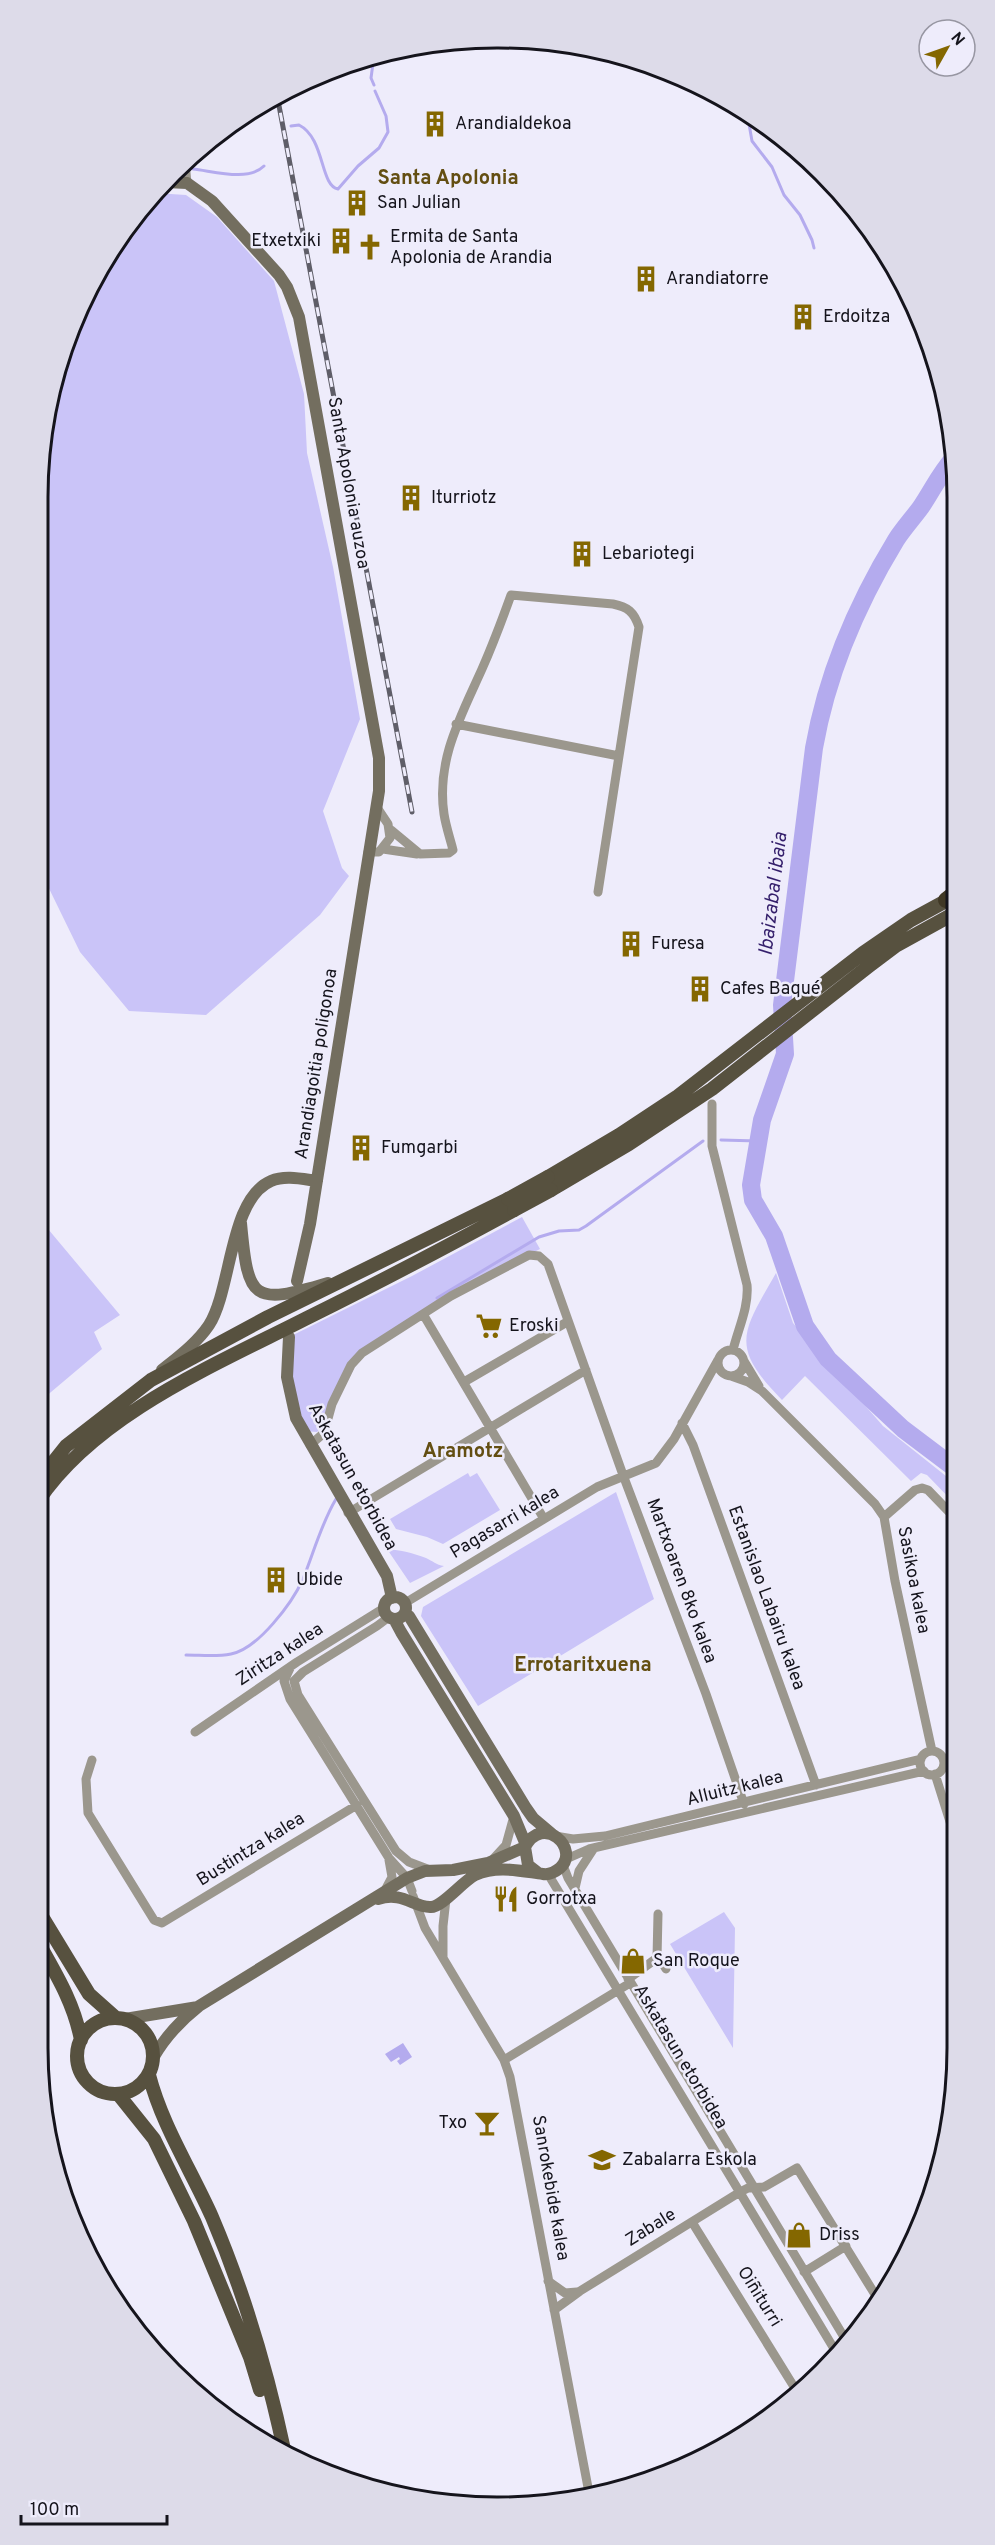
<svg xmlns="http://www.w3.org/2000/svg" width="995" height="2545" font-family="Overpass,sans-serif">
	<rect width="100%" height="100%" fill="#eeecfb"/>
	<!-- green -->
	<path fill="#cac4f8" d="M155 193 186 195 217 217 274 281 304 394 307 453 333 567 360 719 323 811 342 868 349 876 320 915 206 1015 129 1011 80 952 40 870 38 869V498L53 378 85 294 133 217Z
		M38 1217 120 1315 94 1332 102 1349 38 1403Z
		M522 1217 540 1249 481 1279 362 1353 326 1422 317 1432 303 1431 296 1418 289 1337 412 1276Z
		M776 1273 793 1323 883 1426 956 1484V1505L927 1475 921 1473 911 1481 805 1376 782 1400C729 1346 742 1333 776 1273Z
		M468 1473 470 1477 477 1473 500 1510 443 1544 427 1537 396 1529 390 1519Z
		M616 1492 654 1599 478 1706 421 1616 423 1607Z
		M387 1549C401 1550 413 1553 426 1558 433 1561 436 1565 444 1566L410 1583Z
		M724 1912 735 1928 733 2048 670 1944Z"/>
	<!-- water -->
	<path fill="#b4abee" d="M403 2043 412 2057 400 2065 397 2061 400 2059 399 2057 391 2062 385 2054Z"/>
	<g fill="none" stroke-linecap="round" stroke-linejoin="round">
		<!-- stream -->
		<path stroke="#b4abee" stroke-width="3" d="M374 85 371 78 374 56
			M737 108 749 124 752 141 772 167 784 195 800 215 812 240 814 248
			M291 126 299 125C325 138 320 186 338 189L358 166 379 148 388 132 386 116 375 91
			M193 169C213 171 248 182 264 166
			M721 1140 758 1141
			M437 1298 539 1237 559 1231 579 1230 586 1226 703 1141
			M186 1655C201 1655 216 1657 231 1654 258 1649 292 1603 303 1579 314 1552 321 1524 336 1499"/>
		<!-- river -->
		<path stroke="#b4abee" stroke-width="18" d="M954 458C940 473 932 491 921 507 913 518 903 529 896 540 857 604 827 674 814 748L782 1005 785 1054 762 1120 751 1185 753 1200 774 1236 805 1326 828 1359 903 1429 956 1469"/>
		<!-- street -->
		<path stroke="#9b978d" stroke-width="9" d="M185 162 187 183
			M456 724 619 756 598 892
			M391 830 420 854 449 853 453 850C450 838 446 827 444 814 436 760 461 716 482 669 493 644 502 620 511 595L613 604C628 607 634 612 639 627L619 756
			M383 849 417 854
			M368 852H379L390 838 388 824 376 806
			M712 1104V1146L747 1285C749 1307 738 1329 733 1350
			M423 1314 544 1519
			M718 1363a13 13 0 1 1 26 0a13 13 0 1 1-26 0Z
			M744 1361 759 1386
			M731 1376 748 1382 762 1391 875 1504 884 1517 895 1581 932 1751
			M464 1382 567 1322
			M682 1423 693 1445 816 1785
			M310 1445 324 1433 332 1404 351 1365 362 1353 451 1296 529 1255 539 1256 548 1264 623 1475 706 1694 744 1804
			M348 1513 586 1370
			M884 1517 915 1490 922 1488 928 1490 956 1519
			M405 1603 597 1487 656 1463 674 1439 718 1360
			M389 1617 377 1626 303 1672 294 1681 298 1695 396 1851 409 1862 430 1870
			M291 1666 284 1681 290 1699 389 1858 407 1878 412 1891
			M195 1732 297 1662 384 1608
			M920 1763a12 12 0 1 1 24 0a12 12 0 1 1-24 0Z
			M92 1760 86 1779 88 1813 154 1920 162 1923 357 1805
			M944 1762 957 1759
			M935 1774 957 1844
			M555 1836 573 1839 605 1836 921 1759
			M494 1858 506 1845 514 1816
			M564 1860 589 1849 924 1771
			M563 1865 568 1878 847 2342
			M548 1874 836 2352
			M575 1888 579 1871 594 1848
			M384 1892 392 1877 389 1860
			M413 1896 425 1928 504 2060 510 2077 590 2498
			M443 1957V1926L446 1899
			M655 1961 663 1964 666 1969
			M628 1979 657 1958 658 1914
			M504 2060 630 1983
			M692 2222 796 2390
			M804 2272 846 2246
			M548 2281 565 2293 577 2292
			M554 2310 580 2291 740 2192 748 2188 764 2187 797 2168 879 2301"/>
		<!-- secondary -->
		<path stroke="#736e5f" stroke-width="12" d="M166 182 187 183 212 201 279 275 287 287 299 317 379 758V791L310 1224 297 1281
			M241 1223C248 1300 252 1306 328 1283
			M289 1337 287 1377 296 1418 387 1576 392 1598
			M162 1370C178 1357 197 1343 209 1325 232 1289 229 1199 271 1181 285 1175 302 1179 317 1181
			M384 1608a11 11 0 1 1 22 0a11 11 0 1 1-22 0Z
			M405 1614 409 1616 526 1808 533 1818 552 1834
			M394 1619 401 1632 514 1816 526 1845
			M378 1899C403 1891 414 1908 431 1907 442 1907 462 1882 475 1875 497 1865 520 1871 543 1874 549 1875 555 1872 560 1868 581 1849 543 1813 525 1847L528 1865 537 1872
			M125 2019 198 2007
			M153 2058C165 2037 180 2021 199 2006L407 1878 425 1871 453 1870 488 1863 525 1847"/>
		<!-- primary -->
		<path stroke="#57513f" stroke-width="14" d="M548 1177 619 1135 678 1096 863 953 911 920 955 896
			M551 1190 629 1144 712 1089 869 966 897 945 955 913
			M38 1481 66 1446 151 1380 268 1317 508 1199
			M38 1501C96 1414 217 1364 309 1317 378 1283 446 1247 514 1210
			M38 1910 89 1994 116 2018
			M38 1942C56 1974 74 2003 81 2040
			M77 2056a38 38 0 1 1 76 0a38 38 0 1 1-76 0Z
			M149 2075C162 2125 191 2170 212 2217 244 2292 268 2374 285 2454
			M118 2094 154 2139 194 2221 250 2357 260 2390"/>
		<!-- highway -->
		<path stroke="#403825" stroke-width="16" d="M946 900 955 893"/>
		<!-- rail casing -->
		<g stroke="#5f5e68" stroke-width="5">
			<path id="rail" d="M277 95 412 812"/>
		</g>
		<!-- rail -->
		<use href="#rail" stroke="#eeecfb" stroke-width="3" stroke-dasharray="9" stroke-linecap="butt"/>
		<!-- primary-bridge -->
		<path stroke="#57513f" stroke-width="14" d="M508 1199 548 1177
			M514 1210 551 1190"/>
	</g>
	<!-- icons -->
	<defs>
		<g id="building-bare" transform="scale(2.07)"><path d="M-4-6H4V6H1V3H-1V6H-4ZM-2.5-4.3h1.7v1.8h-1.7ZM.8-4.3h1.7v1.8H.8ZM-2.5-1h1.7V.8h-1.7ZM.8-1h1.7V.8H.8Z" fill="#846700" stroke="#eeecfb" stroke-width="2.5" paint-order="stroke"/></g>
		<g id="church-bare" transform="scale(2.07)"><path d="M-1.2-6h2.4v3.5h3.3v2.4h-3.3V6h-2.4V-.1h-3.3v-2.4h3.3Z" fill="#846700" stroke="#eeecfb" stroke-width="2.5" paint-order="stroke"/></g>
		<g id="supermarket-bare" transform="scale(2.07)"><path d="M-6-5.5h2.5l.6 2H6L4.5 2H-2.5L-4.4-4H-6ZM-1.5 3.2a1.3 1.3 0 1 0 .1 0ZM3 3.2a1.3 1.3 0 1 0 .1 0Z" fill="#846700" stroke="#eeecfb" stroke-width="2.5" paint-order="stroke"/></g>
		<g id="restaurant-bare" transform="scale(2.07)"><path d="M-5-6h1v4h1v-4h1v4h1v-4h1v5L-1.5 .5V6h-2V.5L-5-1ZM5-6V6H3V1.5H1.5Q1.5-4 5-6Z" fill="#846700" stroke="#eeecfb" stroke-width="2.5" paint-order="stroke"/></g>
		<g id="shop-bare" transform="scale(2.07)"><path d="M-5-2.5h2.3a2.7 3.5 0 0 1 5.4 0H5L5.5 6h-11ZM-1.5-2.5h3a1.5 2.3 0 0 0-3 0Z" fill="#846700" stroke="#eeecfb" stroke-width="2.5" paint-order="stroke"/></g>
		<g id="bar-bare" transform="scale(2.07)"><path d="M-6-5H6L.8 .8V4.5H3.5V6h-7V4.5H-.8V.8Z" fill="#846700" stroke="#eeecfb" stroke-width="2.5" paint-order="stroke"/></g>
		<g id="school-bare" transform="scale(2.07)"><path d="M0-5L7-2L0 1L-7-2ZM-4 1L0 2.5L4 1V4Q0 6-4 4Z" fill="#846700" stroke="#eeecfb" stroke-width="2.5" paint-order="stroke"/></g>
	</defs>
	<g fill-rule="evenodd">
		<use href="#building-bare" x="435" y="124"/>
		<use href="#building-bare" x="357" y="203"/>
		<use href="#building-bare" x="341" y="241"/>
		<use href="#church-bare" x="370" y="247"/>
		<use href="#building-bare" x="646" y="279"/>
		<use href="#building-bare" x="803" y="317"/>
		<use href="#building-bare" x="411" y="498"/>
		<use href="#building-bare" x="582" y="554"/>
		<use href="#building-bare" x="631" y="944"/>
		<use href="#building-bare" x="700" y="989"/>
		<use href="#building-bare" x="361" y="1148"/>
		<use href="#supermarket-bare" x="489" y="1326"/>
		<use href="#building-bare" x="276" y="1580"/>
		<use href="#restaurant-bare" x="506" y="1899"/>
		<use href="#shop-bare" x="633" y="1961"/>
		<use href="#bar-bare" x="487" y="2123"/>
		<use href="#school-bare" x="602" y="2160"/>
		<use href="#shop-bare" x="799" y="2235"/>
	</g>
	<g text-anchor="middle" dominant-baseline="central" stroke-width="5" stroke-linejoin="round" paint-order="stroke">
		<!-- poi labels -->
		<g font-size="18" fill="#15141c" stroke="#eeecfb" text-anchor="start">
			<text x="455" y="124">Arandialdekoa</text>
			<text x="377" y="203">San Julian</text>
			<text x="390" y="237">Ermita de Santa<tspan x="390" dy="21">Apolonia de Arandia</tspan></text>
			<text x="321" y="241" text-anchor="end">Etxetxiki</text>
			<text x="666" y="279">Arandiatorre</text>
			<text x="823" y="317">Erdoitza</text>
			<text x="431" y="498">Iturriotz</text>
			<text x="602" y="554">Lebariotegi</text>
			<text x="651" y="944">Furesa</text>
			<text x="720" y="989">Cafes Baqué</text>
			<text x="381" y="1148">Fumgarbi</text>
			<text x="509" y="1326">Eroski</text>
			<text x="296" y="1580">Ubide</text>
			<text x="526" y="1899">Gorrotxa</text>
			<text x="653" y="1961">San Roque</text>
			<text x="467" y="2123" text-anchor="end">Txo</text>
			<text x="622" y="2160">Zabalarra Eskola</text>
			<text x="819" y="2235">Driss</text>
		</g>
		<!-- street labels -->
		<g font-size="18" fill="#15141c" stroke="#eeecfb">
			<text transform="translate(348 483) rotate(80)">Santa Apolonia auzoa</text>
			<text transform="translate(317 1064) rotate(-81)">Arandiagoitia poligonoa</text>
			<text transform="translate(352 1477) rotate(61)">Askatasun etorbidea</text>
			<text transform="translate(505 1523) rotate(-31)">Pagasarri kalea</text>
			<text transform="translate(913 1580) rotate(79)">Sasikoa kalea</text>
			<text transform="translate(681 1581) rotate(70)">Martxoaren 8ko kalea</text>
			<text transform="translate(766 1598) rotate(70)">Estanislao Labairu kalea</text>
			<text transform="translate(280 1655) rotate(-33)">Ziritza kalea</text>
			<text transform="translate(735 1789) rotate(-14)">Alluitz kalea</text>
			<text transform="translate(251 1850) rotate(-32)">Bustintza kalea</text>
			<text transform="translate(680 2057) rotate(59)">Askatasun etorbidea</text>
			<text transform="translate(550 2188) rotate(80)">Sanrokebide kalea</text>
			<text transform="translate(651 2228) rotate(-32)">Zabale</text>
			<text transform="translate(759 2297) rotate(58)">Oiñiturri</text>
		</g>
		<!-- neighbourhood labels -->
		<g font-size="20" font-weight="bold" fill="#634e12" stroke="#eeecfb">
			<text x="448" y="179">Santa Apolonia</text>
			<text x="463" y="1452">Aramotz</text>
			<text x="583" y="1666">Errotaritxuena</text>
		</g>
		<!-- water labels -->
		<g font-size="20" font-style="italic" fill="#341f6b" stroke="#eeecfb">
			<text transform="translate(774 894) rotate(-83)">Ibaizabal ibaia</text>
		</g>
	</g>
	<!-- crop -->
	<path d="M0 0H995V2545H0ZM497 48H498A449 449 0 0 1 947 497V2048A449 449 0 0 1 498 2497H497A449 449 0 0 1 48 2048V497A449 449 0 0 1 497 48Z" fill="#dddbe9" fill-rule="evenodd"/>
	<path fill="none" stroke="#15141c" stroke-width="3" d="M497 48H498A449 449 0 0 1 947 497V2048A449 449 0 0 1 498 2497H497A449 449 0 0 1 48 2048V497A449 449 0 0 1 497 48Z"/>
	<!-- north arrow -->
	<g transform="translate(947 48) rotate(50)"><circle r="28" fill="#eeecfb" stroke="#9796a2" stroke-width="1.5"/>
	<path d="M0-4.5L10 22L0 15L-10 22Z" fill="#846700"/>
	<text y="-9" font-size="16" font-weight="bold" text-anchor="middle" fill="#15141c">N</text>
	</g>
	<!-- scale -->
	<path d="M21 2515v9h146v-9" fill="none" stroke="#15141c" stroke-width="3"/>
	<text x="30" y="2515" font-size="18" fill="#15141c" stroke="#eeecfb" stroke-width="4.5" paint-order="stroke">100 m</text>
</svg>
